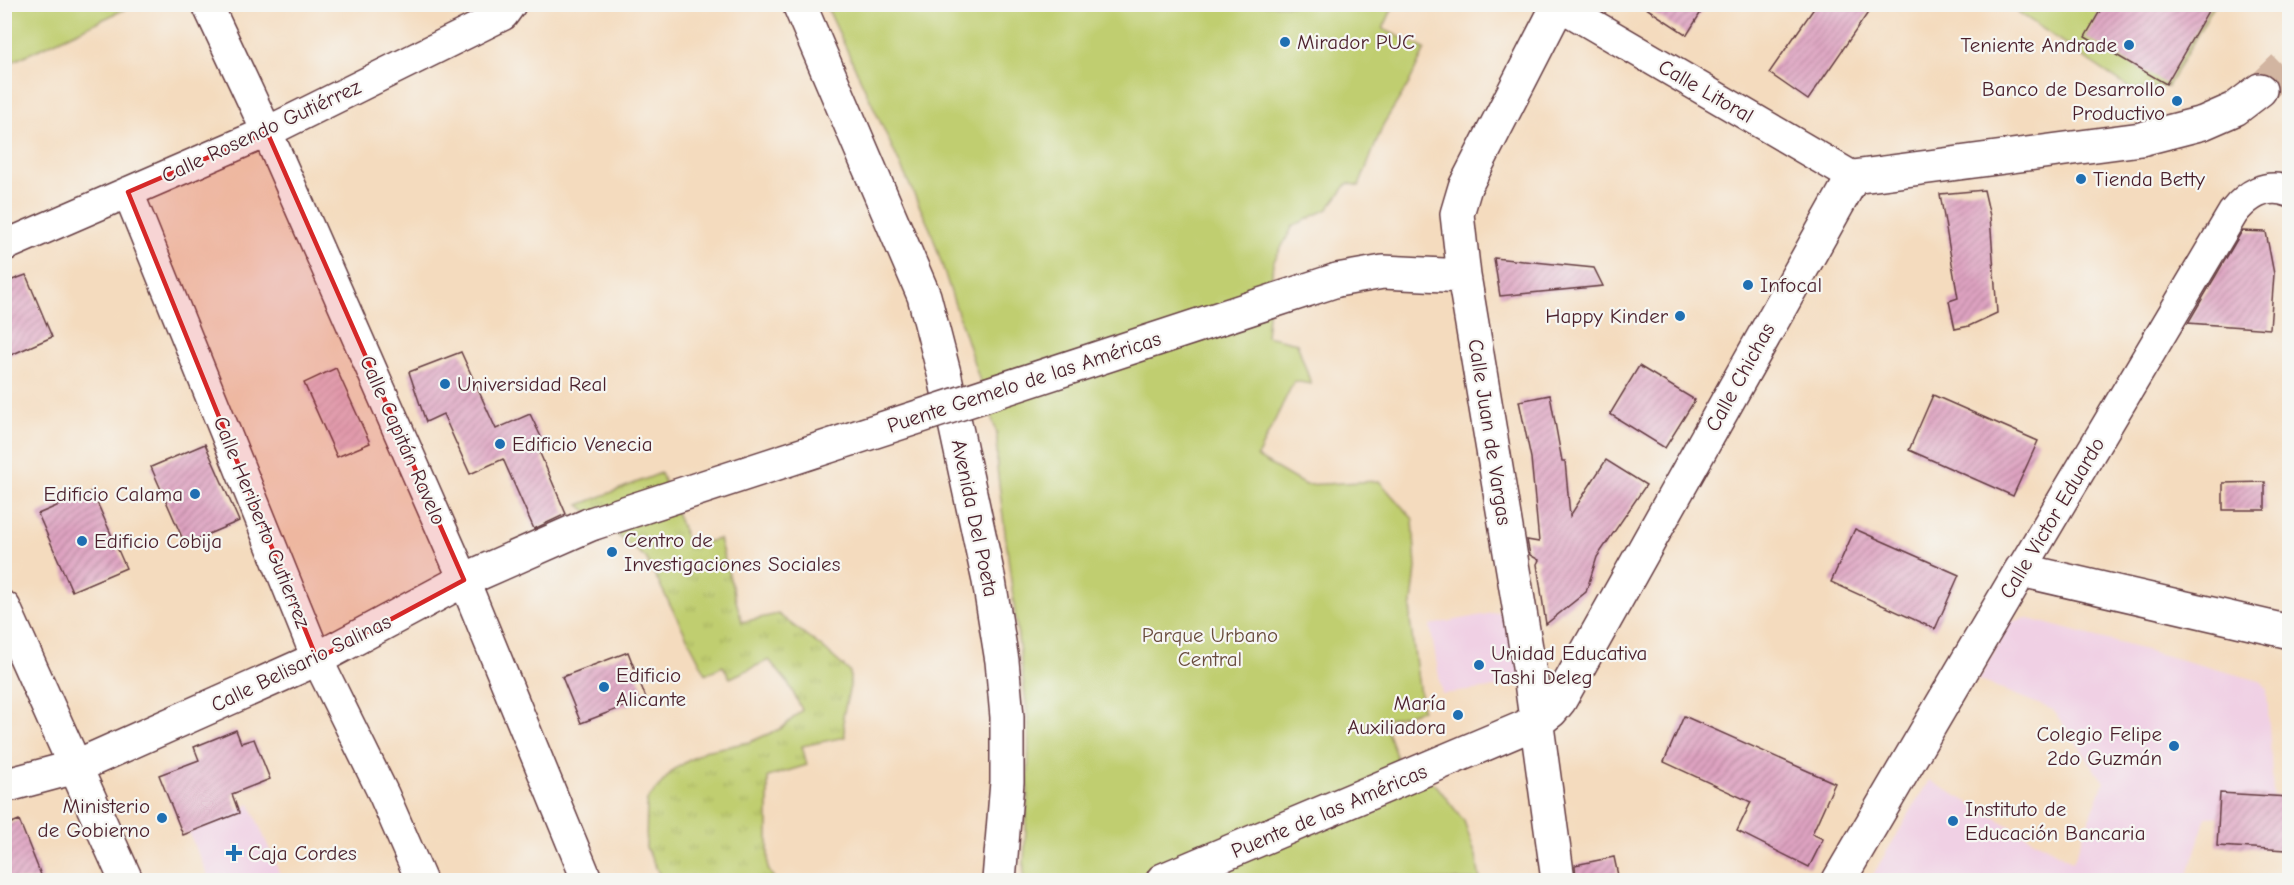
<svg xmlns="http://www.w3.org/2000/svg" width="2294" height="885" font-family="'Comic Neue',sans-serif">
	<defs>
		<pattern id="grass-tufts" width="24" height="20" patternUnits="userSpaceOnUse" patternTransform="scale(1.5)"><rect width="24" height="20" fill="#c0ce70"/><path d="M3 7l-1-3M5 7V3M7 7l1-3M15 17l-1-3M17 17v-4M19 17l1-3" fill="none" stroke="#a6b061"/></pattern>
		<pattern id="building-hatch" width="6" height="6" patternUnits="userSpaceOnUse" patternTransform="scale(1.5)"><rect width="6" height="6" fill="#dea3c1"/><path d="M-1 1l2-2M0 6l6-6M5 7l2-2" fill="none" stroke="#b6849d"/></pattern>
	</defs>
	<rect width="100%" height="100%" fill="#f6f6f2"/>
	<filter id="ink" filterUnits="userSpaceOnUse"><feTurbulence type="fractalNoise" baseFrequency=".0167" numOctaves="2"/><feDisplacementMap in="SourceGraphic" scale="12" xChannelSelector="R" yChannelSelector="G"/><feConvolveMatrix kernelMatrix="1 2 1 2 8 2 1 2 1" color-interpolation-filters="sRGB"/></filter>
	<filter id="wash" filterUnits="userSpaceOnUse"><feTurbulence type="fractalNoise" baseFrequency=".008" numOctaves="4" result="noise"/><feDisplacementMap in="SourceGraphic" scale="24" xChannelSelector="R" yChannelSelector="G"/><feGaussianBlur stdDeviation="1.35" result="paint"/><feColorMatrix in="noise" values="0 0 0 0 0 0 0 0 0 0 0 0 0 0 0 0 0 1.4 0 .05"/><feComposite in="paint" operator="in"/></filter>
	<g filter="url(#wash)">
		<rect width="100%" height="100%" fill="#f4dbbe"/>
		<!-- built -->
		<path fill="#f0d0e4" d="M1514 609 1524 684 1442 694 1430 625Z
			M2026 618 2260 681 2267 690 2274 813 2206 817 2186 880H1870L1929 780 2073 862 2104 782 2053 710 1979 680 2010 622Z
			M250 804 280 874 266 880H210L188 831Z"/>
		<!-- grass -->
		<path fill="url(#grass-tufts)" stroke="#85764e" stroke-width="1.5" d="M661 473 689 546 719 539 742 622 778 614 823 648 850 672V686L843 716 845 737 802 746 807 765 768 777V869L775 880H662L646 847 647 800 673 770 704 751 750 742 782 728 802 710 788 683 769 660 730 678 723 666 706 674 646 558 579 505Z"/>
		<!-- park -->
		<path fill="#c0ce70" stroke="#85764e" stroke-width="1.5" d="M5 4H134V5L5 65Z
			M826 5H1394L1383 29 1425 49 1408 85 1384 123 1359 186 1348 183 1328 209 1293 226 1273 263 1266 336 1297 343 1311 384 1294 381 1257 457 1305 485 1379 481 1413 519 1416 568 1410 620 1422 710 1383 721 1398 761 1437 786 1464 821 1476 856 1480 880H1023L1028 790 1029 726 997 468V434L931 231Z
			M2008 5H2214L2168 86 2132 90Z"/>
		<g id="blocks">
			<!-- building -->
			<path fill="url(#building-hatch)" d="M1640 4H1706L1687 35Z
				M1817 4H1874L1808 100 1769 73Z
				M2104 4H2212L2166 84 2085 37Z
				M1984 190 1990 216 1997 313 1969 326 1955 329 1949 301 1958 298 1940 194Z
				M2242 231 2266 232 2274 274 2270 329 2188 323Z
				M1494 258 1594 268 1603 286 1500 296Z
				M26 275 52 337 4 358V283Z
				M461 352 496 429 530 414 543 441 536 444 566 514 534 529 503 459 470 474 443 414 426 422 409 372Z
				M1639 366 1695 400 1665 448 1610 414Z
				M336 368 370 443 337 457 304 383Z
				M1550 395 1562 461H1565L1570 516 1606 460 1646 485 1597 557 1586 592 1546 624 1537 564 1539 560 1530 555 1527 540 1539 542 1531 458 1519 401Z
				M1933 395 2038 441 2013 496 1909 450Z
				M205 444 239 521 185 544 151 467Z
				M2265 482V510H2223V483Z
				M92 491 126 568 72 591 38 514Z
				M1855 529 1959 575 1935 629 1831 582Z
				M628 652 646 698 581 723 562 677Z
				M1684 716 1835 783 1812 834 1823 839 1809 867 1737 831 1751 802 1664 762Z
				M236 730 241 743 254 739 270 779 232 794 239 813 183 835 159 775 199 760 194 747Z
				M2220 793 2289 797 2287 850 2217 846Z
				M19 820 43 880H4V826Z
				M1614 857 1619 880H1576L1575 865Z"/>
		</g>
	</g>
	<g filter="url(#ink)">
		<use href="#blocks" fill-opacity="0" stroke="#643b41" stroke-width="1.5"/>
		<g fill="none" stroke-linecap="round" stroke-linejoin="round">
			<!-- major-tunnel -->
			<path stroke="#d2b5a1" stroke-width="33" stroke-dasharray="33 16" stroke-linecap="butt" d="M2260 90 2290 61"/>
			<!-- minor casing -->
			<g stroke="#643b41" stroke-width="33">
				<path id="minor" d="M207 4 267 132 464 580 587 880
					M1559 5 1853 177
					M128 192 317 659 384 795 421 880
					M4 246 267 132 503 15 511 4
					M2021 570 2233 213C2247 195 2266 182 2290 192"/>
			</g>
			<!-- major casing -->
			<g stroke="#643b41" stroke-width="36">
				<path id="major" d="M799 4 924 296 945 377 989 581 1002 661 1007 717V782L999 880
					M1337 280 1383 272 1464 276
					M4 608 126 880
					M4 786 75 767 317 659 464 580 591 524
					M1163 880 1537 722 1551 711 1560 700 1853 177 2141 139 2203 123 2235 109 2260 90
					M1558 880 1528 660 1464 276 1457 214 1465 187 1559 4
					M1839 880 2021 570 2290 632"/>
			</g>
			<!-- minor -->
			<use href="#minor" stroke="#fff" stroke-width="30"/>
			<!-- major -->
			<use href="#major" stroke="#fff" stroke-width="33"/>
			<!-- major-bridge casing -->
			<g stroke="#643b41" stroke-width="36" stroke-linecap="butt">
				<path id="major-bridge" d="M591 524 1337 280"/>
			</g>
			<!-- major-bridge -->
			<use href="#major-bridge" stroke="#fff" stroke-width="33"/>
		</g>
	</g>
	<!-- marked area -->
	<path fill="#d62828" fill-opacity="0.2" stroke="#d62828" stroke-width="4.5" stroke-linejoin="round" d="M267 132 464 580 317 659 128 192Z"/>
	<!-- markers -->
	<g fill="#1f6fb2" stroke="#f6f6f2" stroke-width="2">
		<circle cx="1285" cy="42" r="6"/>
		<circle cx="2129" cy="45" r="6"/>
		<circle cx="2177" cy="101" r="6"/>
		<circle cx="2081" cy="179" r="6"/>
		<circle cx="1748" cy="285" r="6"/>
		<circle cx="1680" cy="316" r="6"/>
		<circle cx="445" cy="384" r="6"/>
		<circle cx="500" cy="444" r="6"/>
		<circle cx="195" cy="494" r="6"/>
		<circle cx="82" cy="541" r="6"/>
		<circle cx="612" cy="552" r="6"/>
		<circle cx="1479" cy="665" r="6"/>
		<circle cx="604" cy="687" r="6"/>
		<circle cx="1458" cy="715" r="6"/>
		<circle cx="2174" cy="746" r="6"/>
		<circle cx="162" cy="818" r="6"/>
		<circle cx="1953" cy="821" r="6"/>
		<path d="M231 844h6v6h6v6h-6v6h-6v-6h-6v-6h6z"/>
	</g>
	<g text-anchor="middle" dominant-baseline="central" stroke-width="4.5" stroke-linejoin="round" paint-order="stroke">
		<!-- poi labels -->
		<g font-size="21" fill="#4a1f2b" stroke="#f6f6f2" text-anchor="start">
			<text x="1297" y="42">Mirador PUC</text>
			<text x="2117" y="45" text-anchor="end">Teniente Andrade</text>
			<text x="2165" y="89" text-anchor="end">Banco de Desarrollo<tspan x="2165" dy="24">Productivo</tspan></text>
			<text x="2093" y="179">Tienda Betty</text>
			<text x="1760" y="285">Infocal</text>
			<text x="1668" y="316" text-anchor="end">Happy Kinder</text>
			<text x="457" y="384">Universidad Real</text>
			<text x="512" y="444">Edificio Venecia</text>
			<text x="183" y="494" text-anchor="end">Edificio Calama</text>
			<text x="624" y="540">Centro de<tspan x="624" dy="24">Investigaciones Sociales</tspan></text>
			<text x="94" y="541">Edificio Cobija</text>
			<text x="1491" y="653">Unidad Educativa<tspan x="1491" dy="24">Tashi Deleg</tspan></text>
			<text x="616" y="675">Edificio<tspan x="616" dy="24">Alicante</tspan></text>
			<text x="1446" y="703" text-anchor="end">María<tspan x="1446" dy="24">Auxiliadora</tspan></text>
			<text x="2162" y="734" text-anchor="end">Colegio Felipe<tspan x="2162" dy="24">2do Guzmán</tspan></text>
			<text x="150" y="806" text-anchor="end">Ministerio<tspan x="150" dy="24">de Gobierno</tspan></text>
			<text x="1965" y="809">Instituto de<tspan x="1965" dy="24">Educación Bancaria</tspan></text>
			<text x="248" y="853">Caja Cordes</text>
		</g>
		<!-- street labels -->
		<g font-size="21" fill="#4a1f2b" stroke="#f6f6f2">
			<text transform="translate(1706 91) rotate(30)">Calle Litoral</text>
			<text transform="translate(261 131) rotate(-25)">Calle Rosendo Gutiérrez</text>
			<text transform="translate(1740 377) rotate(-61)">Calle Chichas</text>
			<text transform="translate(1024 382) rotate(-18)">Puente Gemelo de las Américas</text>
			<text transform="translate(1490 432) rotate(81)">Calle Juan de Vargas</text>
			<text transform="translate(403 440) rotate(66)">Calle Capitán Ravelo</text>
			<text transform="translate(975 518) rotate(78)">Avenida Del Poeta</text>
			<text transform="translate(2052 518) rotate(-59)">Calle Victor Eduardo</text>
			<text transform="translate(262 522) rotate(68)">Calle Heriberto Gutierrez</text>
			<text transform="translate(301 663) rotate(-26)">Calle Belisario Salinas</text>
			<text transform="translate(1329 811) rotate(-23)">Puente de las Américas</text>
		</g>
		<!-- park labels -->
		<g font-size="21" fill="#684b3c" stroke="#f6f6f2">
			<text x="1210" y="635">Parque Urbano<tspan x="1210" dy="24">Central</tspan></text>
		</g>
	</g>
	<!-- margin -->
	<rect width="2294" height="885" fill="none" stroke="#f6f6f2" stroke-width="24"/>
</svg>
